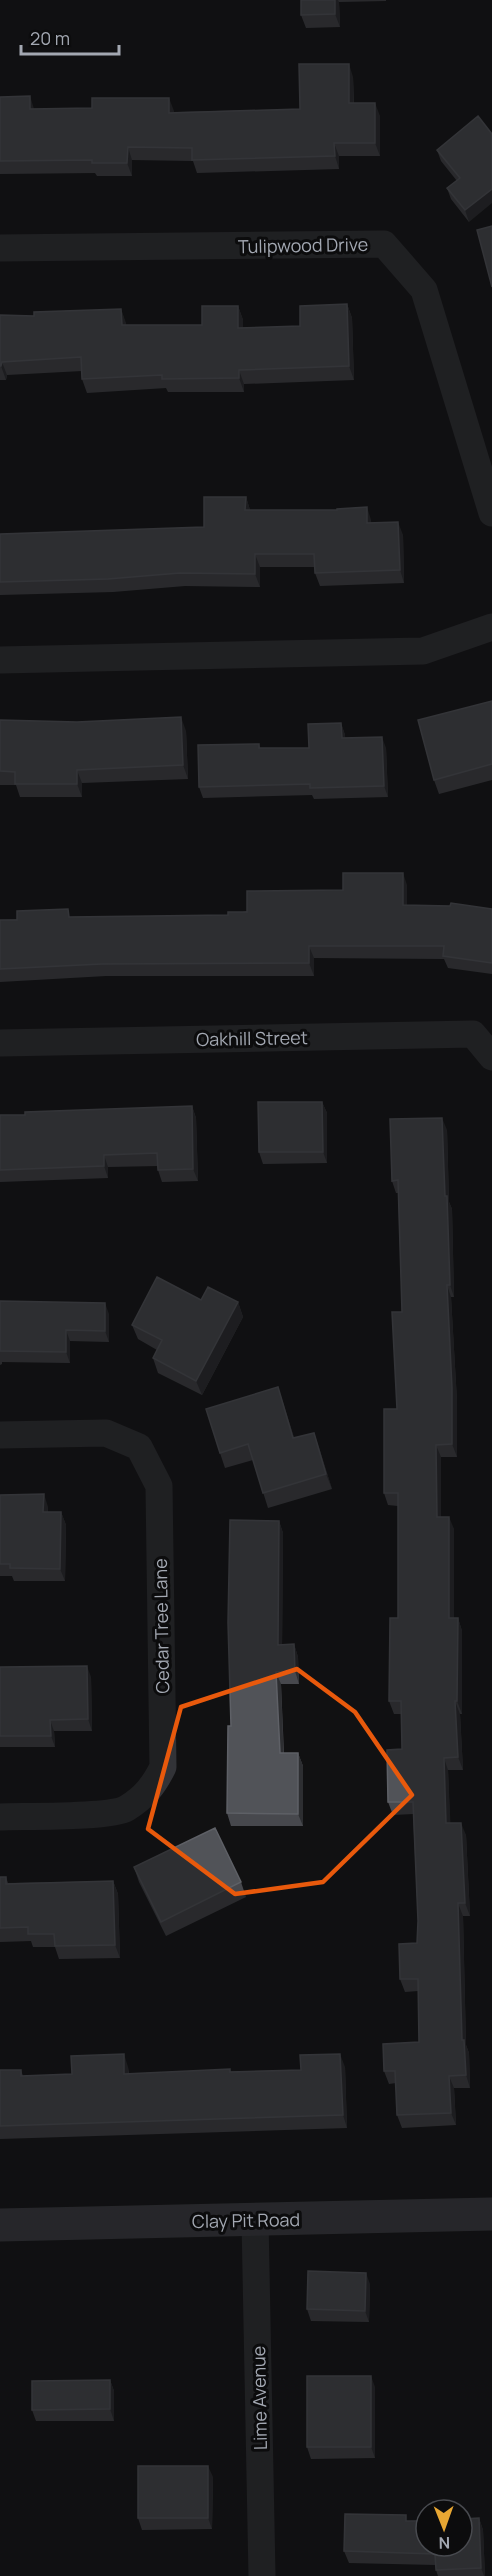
<svg xmlns="http://www.w3.org/2000/svg" width="492" height="2576" font-family="Manrope,sans-serif">
	<rect width="100%" height="100%" fill="#111112"/>
	<g fill="none" stroke-linecap="round" stroke-linejoin="round">
		<!-- street -->
		<path stroke="#323337" stroke-width="27" d="M0 248 384 244 424 290 492 513
			M0 660 423 651 492 627
			M0 1043 473 1034 492 1057
			M0 1435 106 1433 139 1447 159 1486 163 1767C154 1785 145 1797 127 1808 111 1818 23 1816 0 1817
			M255 2220 262 2576"/>
		<!-- secondary -->
		<path stroke="#404247" stroke-width="33" d="M0 2225 492 2214"/>
	</g>
	<!-- wall -->
	<path fill="#47484d" d="M301 0H386V1L339 2 340 27 306 28 301 15Z
		M353 77 354 103 380 116V156H339V169L197 173 193 161 132 160V176H97L95 173 0 174V97L34 109 174 111V112L300 109Z
		M478 116 469 222 451 199 447 188 457 181 441 161 437 150Z
		M347 304 352 318 354 380 244 384V392H168L166 388 87 393 82 379V371L7 375 6 380H0V315L34 316 121 309 126 325H202L238 306 243 320V328L300 326Z
		M246 497 250 510 371 520V523L403 535 404 583 320 586 315 573V567H260V587L185 586 113 592 0 595V534L204 527Z
		M492 701V780L439 794 434 780Z
		M0 720 186 731 188 779 82 783V797H20L16 785H0Z
		M341 723 345 735V738L386 748 388 797 314 799 312 795 203 798 199 787 259 744 260 748H309Z
		M407 885V905L492 909V974L448 968 444 959 314 958V976H106L0 982V920L71 917 228 915 343 890Z
		M322 1102 327 1113V1163L263 1164 259 1152Z
		M192 1106 196 1118 198 1181 162 1182 158 1170V1166L108 1167V1178L0 1182V1192V1115H25Z
		M447 1130 449 1202 452 1209 454 1297H451L457 1401V1457H441V1517L454 1529V1618H458L462 1631V1714H460L463 1770H448L450 1823 466 1835 470 1916H463L466 2045 469 2053 470 2088H454L456 2125 402 2128 397 2115 396 2083 389 2084 384 2071 419 2042 418 1991 405 1992 400 1979 417 1943 418 1921 413 1814 393 1815 388 1802 402 1749 401 1714H394L389 1701 398 1618V1506L388 1505 384 1493 397 1409 402 1312 398 1193H396L392 1181Z
		M201 1300 238 1302 243 1317 202 1395 158 1373 153 1358 157 1350 138 1339 132 1325Z
		M0 1301 109 1314V1342L70 1341V1363L2 1362V1364L0 1365Z
		M278 1387 294 1438 314 1433 332 1489 268 1508 253 1460 225 1468 220 1453Z
		M0 1495 48 1507V1512H61L66 1525 65 1581H14L12 1576H0Z
		M279 1521 283 1533 282 1645 294 1644 298 1657 299 1684H281L284 1753H298L303 1766V1826H231L227 1813 231 1726Z
		M0 1667 91 1677 92 1731H54L55 1747H0Z
		M134 1867 241 1882 246 1897 166 1936 139 1882Z
		M0 1877H6L8 1883 113 1881 118 1894 120 1958 59 1959 55 1947H33L31 1941 0 1942Z
		M128 2067 129 2074 301 2070 345 2067 347 2128 0 2139V2070H21L23 2076 72 2074Z
		M370 2284 369 2322 311 2321 307 2309Z
		M110 2380 114 2391V2421H36L32 2410Z
		M375 2387V2458L311 2459 307 2447Z
		M213 2477 212 2529 142 2530 138 2518Z
		M479 2518 483 2530 485 2576H438L436 2570V2565L349 2563 344 2551 408 2521Z"/>
	<!-- shaded-wall -->
	<path fill="#2d2e31" d="M335 0H338L339 2 340 27 335 14Z
		M349 64 353 77 354 116 349 103Z
		M30 96 34 109H30Z
		M169 98 174 111 173 126 169 113Z
		M375 103 380 116V156L375 143Z
		M334 143 339 156V169L335 156Z
		M128 147 132 160V176L127 163Z
		M492 189V203L469 222 465 210Z
		M347 304 352 318 354 380 349 366Z
		M238 306 243 320V342L238 328Z
		M121 309 126 323 127 339 122 325Z
		M2 362 7 375 6 380 1 366Z
		M239 370 244 384V392L239 378Z
		M246 497 250 510H245Z
		M367 507 371 520 372 536 367 523Z
		M398 522 403 535 404 583 400 570Z
		M255 554 260 567V587L255 574Z
		M181 717 186 731 188 779 183 765Z
		M341 723 345 735 346 750 342 738Z
		M382 737 386 748 388 797 384 786Z
		M77 770 82 783V797L77 784Z
		M403 873 407 885V917L403 905Z
		M309 946 314 958V976L309 963Z
		M322 1102 327 1113V1163L323 1152Z
		M192 1106 196 1118 198 1181 193 1169Z
		M442 1118 447 1130 449 1202 452 1209 454 1297 450 1285 445 1196Z
		M104 1155 108 1167V1178L104 1166Z
		M447 1285 451 1297 457 1401V1457L452 1444Z
		M238 1302 243 1317 202 1395 196 1381Z
		M105 1303 109 1314V1342L105 1331Z
		M66 1330 70 1341V1363L66 1352Z
		M278 1387 283 1402 299 1453 293 1438Z
		M314 1433 319 1447 332 1489 326 1474Z
		M436 1445 441 1457V1529L437 1517Z
		M44 1494 48 1507 47 1524 43 1512Z
		M61 1512 66 1525 65 1581 60 1569Z
		M449 1517 454 1529V1631L449 1618Z
		M279 1521 283 1533 282 1658 278 1645Z
		M458 1618 462 1631V1714L457 1701Z
		M294 1644 298 1657 299 1684 295 1671Z
		M87 1666 91 1677 92 1731 88 1719Z
		M276 1672 281 1684 284 1766 280 1753Z
		M455 1701 460 1714 463 1770 458 1757Z
		M50 1720 54 1731 55 1747 51 1736Z
		M298 1753 303 1766V1826L298 1814Z
		M444 1758 448 1770 451 1836 446 1823Z
		M461 1823 466 1835 470 1916 465 1903Z
		M113 1881 118 1894 120 1958 115 1945Z
		M458 1903 463 1916 466 2045 469 2053 470 2088 466 2075 462 2040Z
		M124 2054 128 2067 129 2087 124 2074Z
		M340 2054 345 2067 347 2128 343 2115Z
		M449 2076 454 2088 456 2125 451 2113Z
		M366 2273 370 2284 369 2322 365 2311Z
		M371 2376 375 2387V2458L371 2447Z
		M110 2380 114 2391V2421L110 2409Z
		M208 2466 213 2477 212 2529 208 2518Z
		M479 2518 483 2530 485 2576H484L481 2568Z"/>
	<!-- building -->
	<path fill="#515358" stroke="#5e6066" stroke-width="1.5" d="M301 0H335V14L301 15Z
		M299 64H349V103H375V143H334L335 156 192 160V148L128 147 127 163H92V160L0 161V97L30 96V109L92 108V98H169V113L300 109Z
		M478 116 492 134V189L465 210 447 188 460 178 437 150Z
		M492 226V287L477 230Z
		M347 304 349 366 239 370V378L162 379V375L82 379 81 357 2 362 1 366H0V315L34 316V312L121 309 122 325H202V306H238V328L300 326V306Z
		M204 497H246L245 510H337V509L367 507V523L398 522 400 570 315 573 314 554H255V574L180 573 108 579 0 582V534L204 527Z
		M492 701V764L434 780 418 720Z
		M181 717 183 765 77 770V784H15V772L0 771V720L77 722Z
		M341 723 342 738 382 737 384 786 310 788V784L199 787 198 745 259 744V748H309L308 724Z
		M343 873H403V905L450 906 451 903 492 909V963L443 956 444 946H309V963L102 964 0 969V920H17V911L68 909 69 917 228 915V912H247V891L343 890Z
		M258 1102H322L323 1152H259Z
		M192 1106 193 1169 158 1170 157 1153 104 1155V1166L0 1170V1115H25V1112Z
		M442 1118 445 1196H447L450 1285H447L452 1388V1444L436 1445 437 1517H449V1618H458L457 1701H455L458 1757 444 1758 446 1823H461L465 1903H458L462 2040H464L466 2075 449 2076 451 2113 397 2115 395 2071H384L383 2044 419 2042 418 1979H400L399 1944 417 1943 418 1921 413 1802H388L387 1750 402 1749 401 1701H389L390 1618H398V1493H384V1409H397L392 1312H402L398 1180 392 1181 390 1119Z
		M157 1277 201 1300 208 1287 238 1302 196 1381 153 1358 162 1340 132 1325Z
		M0 1301 105 1303V1331L66 1330V1352L0 1351Z
		M278 1387 293 1438 314 1433 326 1474 263 1493 248 1444 220 1453 206 1409Z
		M44 1494 43 1512H61L60 1569 10 1568V1564H0V1495Z
		M230 1520 279 1521 278 1645 294 1644 295 1671 276 1672 280 1753H298V1814L227 1813 228 1726H231L228 1623Z
		M87 1666 88 1719 50 1720 51 1736H0V1667Z
		M215 1828 241 1882 161 1922 134 1867Z
		M0 1877H6V1884L113 1881 115 1945 55 1946 54 1934H28V1927L0 1928Z
		M124 2054V2074L230 2069V2072L301 2070 300 2055 340 2054 343 2115 0 2126V2070H21V2076L72 2074 71 2056Z
		M308 2271 366 2273 365 2311 307 2309Z
		M307 2376H371V2447H307Z
		M110 2380V2409L32 2410V2381Z
		M138 2466H208V2518H138Z
		M345 2514 406 2515V2521H426V2546H462V2519L479 2518 481 2568 436 2570 435 2554 344 2551Z"/>
	<!-- marked area -->
	<path d="M0 0H492V2576H0ZM297 1669 355 1712 412 1795 323 1882 235 1894 148 1829 181 1707Z" fill="#111112" fill-opacity=".55" fill-rule="evenodd"/>
	<path fill="none" stroke="#e8590c" stroke-width="4.5" stroke-linejoin="round" d="M297 1669 355 1712 412 1795 323 1882 235 1894 148 1829 181 1707Z"/>
	<g text-anchor="middle" dominant-baseline="central" stroke-width="6" stroke-linejoin="round" paint-order="stroke">
		<!-- street labels -->
		<g font-size="18" fill="#a3a8b2" stroke="#0c0c0d">
			<text transform="translate(303 245) rotate(-1)">Tulipwood Drive</text>
			<text transform="translate(252 1038) rotate(-1)">Oakhill Street</text>
			<text transform="translate(161 1626) rotate(-91)">Cedar Tree Lane</text>
			<text transform="translate(246 2220) rotate(-1)">Clay Pit Road</text>
			<text transform="translate(259 2398) rotate(-91)">Lime Avenue</text>
		</g>
	</g>
	<!-- north arrow -->
	<g transform="translate(444 2528) rotate(179)"><circle r="28" fill="#0c0c0d" stroke="#484a4f" stroke-width="1.5"/>
	<path d="M0-4.5L10 22L0 15L-10 22Z" fill="#e8a733"/>
	<text y="-9" font-size="16" font-weight="bold" text-anchor="middle" fill="#a3a8b2">N</text>
	</g>
	<!-- scale -->
	<path d="M21 45v9h98v-9" fill="none" stroke="#a3a8b2" stroke-width="3"/>
	<text x="30" y="45" font-size="18" fill="#a3a8b2" stroke="#0c0c0d" stroke-width="4.5" paint-order="stroke">20 m</text>
</svg>
